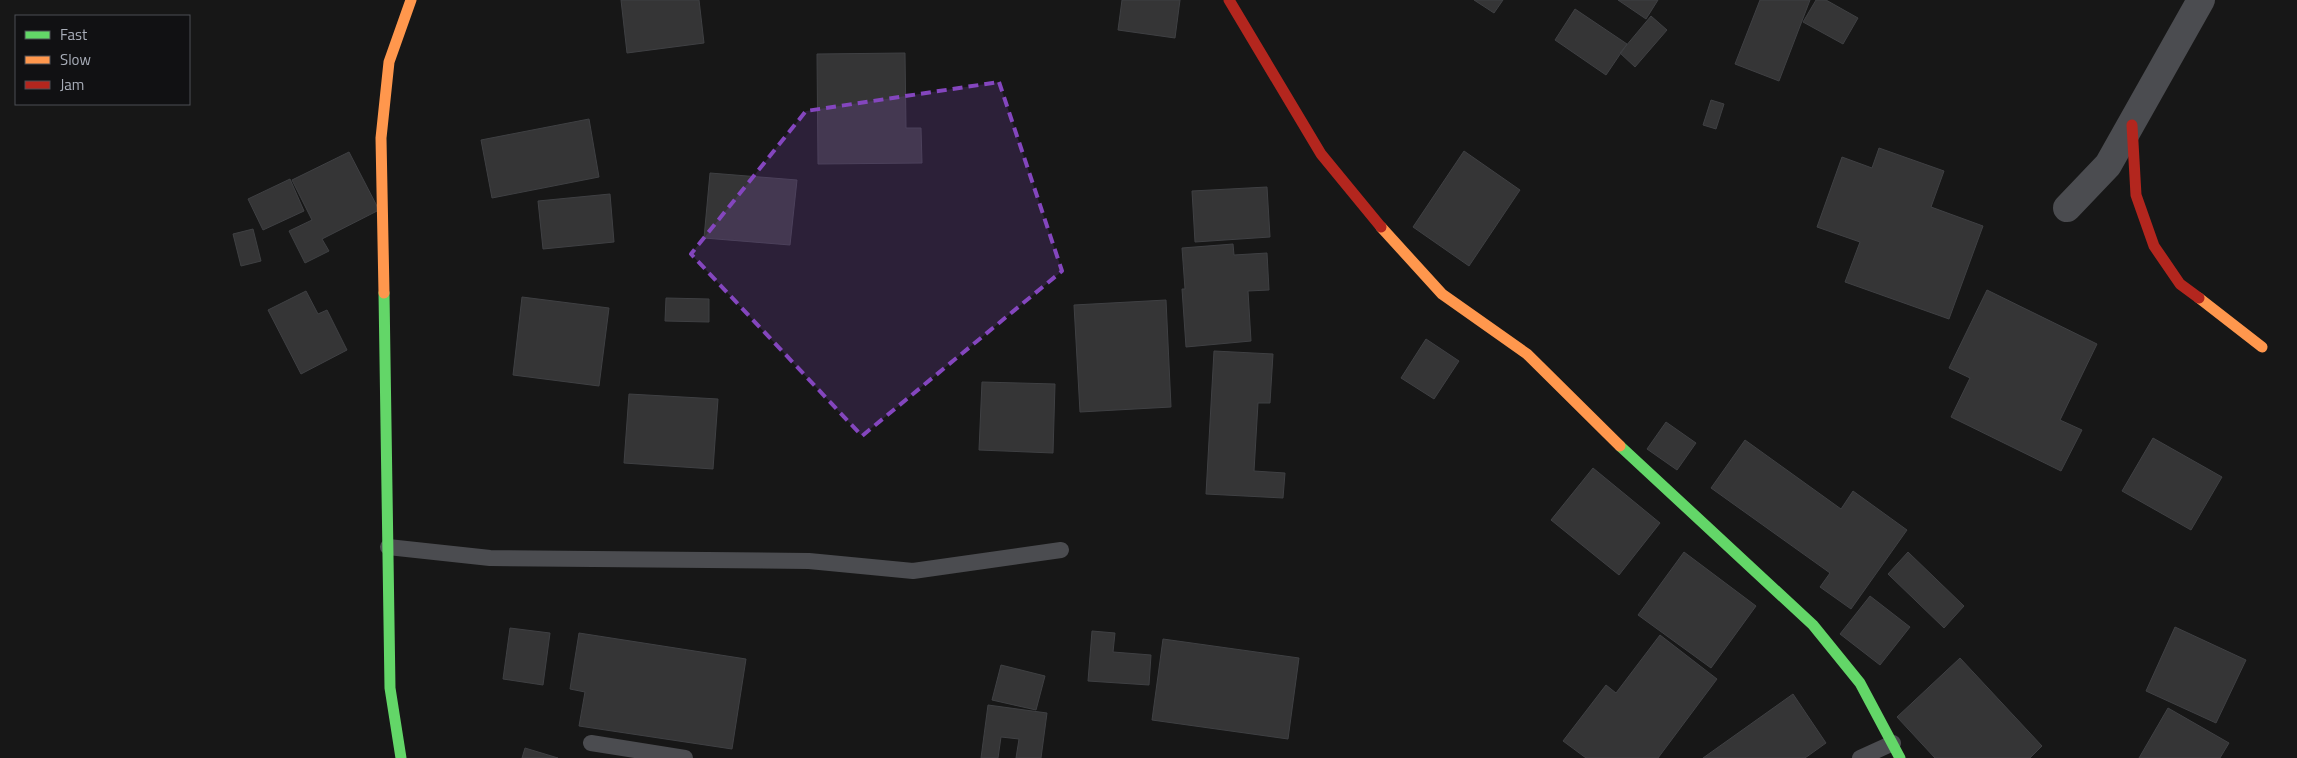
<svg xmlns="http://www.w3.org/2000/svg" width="2297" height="758" font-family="'Titillium Web',sans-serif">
	<rect width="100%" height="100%" fill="#171717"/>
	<!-- building -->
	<path fill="#353536" stroke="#3f4043" d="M621 0H699L704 43 627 53Z
		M1122 0H1180L1175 38 1118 30Z
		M1474 0H1503L1494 13Z
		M1618 0H1658L1646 19Z
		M1760 0H1810L1779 81 1735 64Z
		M1816 0H1826L1858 18 1843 44 1803 22Z
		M1575 9 1627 44 1606 75 1555 40Z
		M1651 16 1667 30 1635 67 1620 53Z
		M905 53 906 128H921L922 163 818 164 817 54Z
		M1711 100 1724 104 1716 129 1703 125Z
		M589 119 599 177 492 198 481 140Z
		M1879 148 1944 171 1931 207 1983 226 1949 319 1845 282 1860 242 1817 227 1842 157 1872 168Z
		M1464 151 1520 190 1469 266 1413 227Z
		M349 152 379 210 322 239 329 251 305 263 289 231 312 220 292 180Z
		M710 173 797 180 790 245 704 238Z
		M290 179 304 211 263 230 248 199Z
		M1267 187 1270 237 1195 242 1192 191Z
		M610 194 614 242 543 249 538 201Z
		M253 229 261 261 241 266 233 234Z
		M1233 244 1234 255 1267 253 1269 290 1248 291 1251 341 1186 347 1182 289H1185L1182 248Z
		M1987 290 2097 344 2060 420 2082 430 2061 471 1951 417 1970 378 1949 368Z
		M306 291 318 314 327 310 347 350 301 374 268 310Z
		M522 297 609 308 599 386 513 375Z
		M666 298 709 299V322L665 321Z
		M1166 300 1171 407 1080 412 1074 305Z
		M1426 339 1459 361 1434 399 1401 378Z
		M1214 351 1273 354 1270 403H1258L1254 471 1285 473 1283 498 1206 494Z
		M982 382 1055 384 1053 453 979 450Z
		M629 394 718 399 713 469 624 463Z
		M1666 422 1696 443 1677 470 1647 449Z
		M2153 438 2222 477 2191 530 2122 491Z
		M1745 440 1841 509 1853 491 1907 530 1851 609 1820 587 1830 573 1711 488Z
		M1593 468 1660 523 1619 575 1551 520Z
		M1684 552 1756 606 1711 668 1638 615Z
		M1908 552 1964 606 1944 628 1888 574Z
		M1870 596 1910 627 1880 665 1840 634Z
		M2175 627 2246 660 2216 723 2146 691Z
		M510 628 550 633 543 685 503 679Z
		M1092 631 1115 633 1113 652 1151 655 1149 685 1088 681Z
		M579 633 746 659 732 749 579 726 585 692 570 689Z
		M1660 635 1717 679 1658 758H1586L1563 741 1606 685 1616 693Z
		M1163 639 1299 658 1288 739 1152 720Z
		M1960 658 2042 746 2030 758H1935L1897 717Z
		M1001 665 1045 676 1036 710 992 700Z
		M1793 694 1826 743 1805 758H1703Z
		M988 705 1047 713 1041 758H1016L1019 739 1001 737 998 758H981Z
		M2168 708 2229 743 2220 758H2139Z
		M525 748 558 758H522Z"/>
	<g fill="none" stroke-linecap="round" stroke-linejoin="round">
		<!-- lane -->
		<path stroke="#4b4c50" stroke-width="16" d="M388 547 490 558 809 561 913 571 1061 550
			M591 743 685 758
			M1860 758 1893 743"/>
		<!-- street -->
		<path stroke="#4b4c50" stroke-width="28" d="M2067 208 2108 165 2201 0"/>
		<!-- fast -->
		<path stroke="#63d668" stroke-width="11" d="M384 293 390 688 401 758
			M1620 446 1813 625 1860 683 1900 758"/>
		<!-- slow -->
		<path stroke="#ff974d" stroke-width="11" d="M1381 227 1442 294 1527 354 1620 446
			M384 293 381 138 389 62 411 0
			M2199 298 2262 347"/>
		<!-- jam -->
		<path stroke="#b3261e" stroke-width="11" d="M1229 0 1321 154 1381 227
			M2132 125 2136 195 2154 246 2180 284 2199 298"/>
	</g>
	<!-- marked area -->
	<path fill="#8446be" fill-opacity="0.2" stroke="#8446be" stroke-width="4" stroke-dasharray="10 6" stroke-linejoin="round" d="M999 82 1062 271 862 436 691 254 806 111Z"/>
	<!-- legend -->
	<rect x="15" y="15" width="175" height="90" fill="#111113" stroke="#4d4f55"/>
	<rect x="25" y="31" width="25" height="8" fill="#63d668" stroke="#4d4f55"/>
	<text x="60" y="40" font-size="15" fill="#a8adb8">Fast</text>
	<rect x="25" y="56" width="25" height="8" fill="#ff974d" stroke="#4d4f55"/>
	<text x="60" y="65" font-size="15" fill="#a8adb8">Slow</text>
	<rect x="25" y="81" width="25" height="8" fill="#b3261e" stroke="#4d4f55"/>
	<text x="60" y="90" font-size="15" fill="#a8adb8">Jam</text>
</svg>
